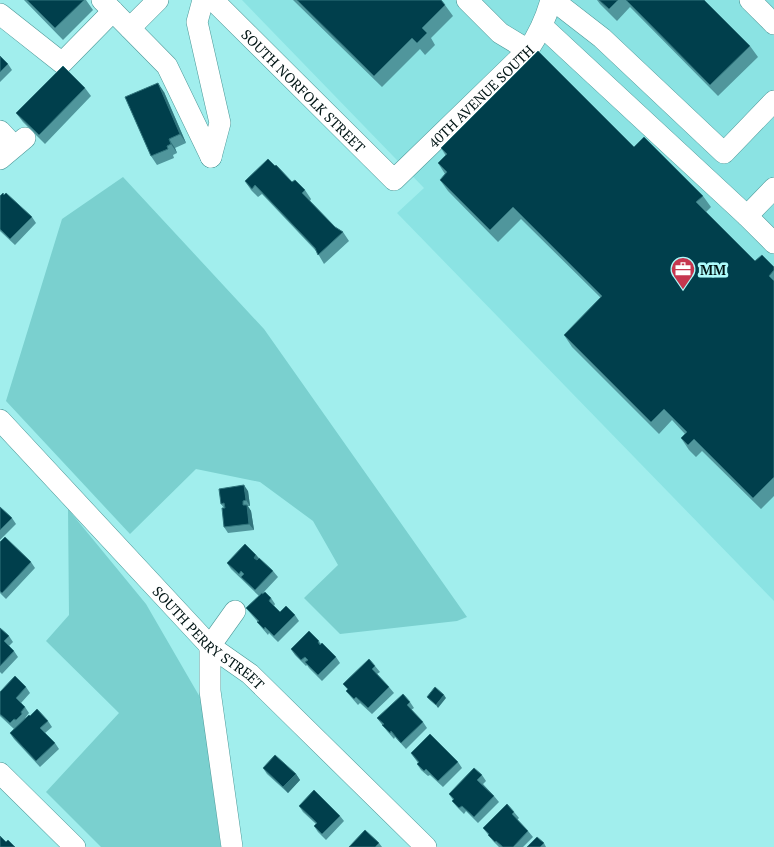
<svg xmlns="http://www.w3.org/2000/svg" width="774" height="847" font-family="'PT Serif',serif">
	<rect width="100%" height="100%" fill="#a1eeed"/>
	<!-- built -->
	<path fill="#8be3e3" d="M242 0H774V601L397 213 424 188Z"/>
	<!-- green -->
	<path fill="#7ad0cf" d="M123 177 264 329 467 617 457 621 340 634 304 598 338 565 313 521 260 482 196 469 130 534 6 401 62 219Z
		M68 509 146 604 201 699 221 847H101L46 792 119 713 46 641 69 615Z"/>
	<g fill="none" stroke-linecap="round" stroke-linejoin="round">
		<!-- minor casing -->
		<g stroke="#4d9999" stroke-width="22">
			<g id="minor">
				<path d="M102 0 167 66 211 157"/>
				<path d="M203 0 197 22 220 123 211 157"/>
				<path id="s1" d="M213 0 394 180 528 50C539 34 546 18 551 0"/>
				<path d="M467 0 500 33 528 50"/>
				<path d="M553 0 602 38 724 153 774 101"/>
				<path d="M750 0 774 24"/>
				<path d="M0 14 62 63 113 11"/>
				<path d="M542 26 747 216 774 243"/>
				<path d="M130 28 158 0"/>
				<path d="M0 131 14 146"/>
				<path d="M0 159 25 138"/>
				<path d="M747 216 774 188"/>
				<path id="s2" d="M0 420 210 646 250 674 426 847"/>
				<path d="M0 773 75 847"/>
				<path d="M232 847 210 691V646L235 611"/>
			</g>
		</g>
		<!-- minor -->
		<use href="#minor" stroke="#fff" stroke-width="21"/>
	</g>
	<!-- wall -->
	<path fill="#50969c" d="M24 0H86L93 10 63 40Z
		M293 0H441L445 5 453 16 431 38 435 45 425 55 420 49 382 87Z
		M597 0H704L750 46 758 57 718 96 630 7 617 21 600 4Z
		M0 56 8 64 12 70 0 82Z
		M85 88 91 96 45 144 23 122 16 113Z
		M164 92 186 143 175 148 177 153 173 155 174 158 157 165 151 156Z
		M634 147 703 196 711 207 706 212 755 261 774 267V496L761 509 702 451 696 457 689 450 681 438 685 434 672 420 659 434 572 347 564 335 601 298 521 219 498 242 448 191 440 180 445 174 438 163 446 156 441 148Z
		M275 166 292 182 305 190 311 199 310 201 335 227 343 232 349 241 324 264 317 252 262 194 258 197 251 190 245 181Z
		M0 196 32 217 36 223 15 245 0 231Z
		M248 491 250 506H248L251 511 254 530 228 533 224 527V508L221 504Z
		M0 507 12 518 16 524 0 540Z
		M0 542 31 562 35 568 6 599 0 593Z
		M256 555 259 558 273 571 278 577 262 594 271 598 275 604 274 606 280 612 295 615 299 621 278 642 269 633 268 635 262 628 257 622H258L251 614 246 608 259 596 231 569 227 563Z
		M0 628 9 636 13 642 9 646 14 651 18 657 2 674 0 672Z
		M319 641 321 644 336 657 340 663 322 681 309 668 307 665 306 666 295 655 291 649Z
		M375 666 380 672 377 674 389 687 394 693 372 714 360 703 358 705 351 697 346 691 348 690 343 684Z
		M26 687 30 693 21 703 25 707 29 713 25 718 30 716 48 721 52 727 45 733 55 743 59 749 40 767 14 739 10 733 14 729 0 716V692Z
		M410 702 414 708 411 710 423 722 427 728 406 749 395 737 394 739 387 731 377 718Z
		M411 753 458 762 462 768 443 787 430 775 428 776 421 770 417 764 418 763Z
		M263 768 296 774 300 780 288 793 267 774Z
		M482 775 486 781 483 784 494 796 499 802 478 823 466 811 464 814 457 807 452 801 453 800 449 794Z
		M299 806 340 816 344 821 326 840 318 832 314 826 316 824 303 812Z
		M514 812 519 818 517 820 528 831 533 837 523 847H499L493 841 483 828Z
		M379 843 382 847H349Z
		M544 843 546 847H527Z"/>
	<!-- shaded-wall -->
	<path fill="#30747c" d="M158 83 164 92 186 143 180 134Z
		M169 139 175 148 177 153 171 144Z
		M244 485 248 491 250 506 246 500Z
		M247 505 251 511 254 530 249 524Z
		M256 555 261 561 258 564 254 558Z
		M444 695 446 698 438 708 436 705Z
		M296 774 300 780 288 793 283 787Z"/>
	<!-- building -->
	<path fill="#003f4c" stroke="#30747c" d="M27 0H84L55 28Z
		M297 0H441L445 5 422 28 427 33 417 43 412 38 374 76Z
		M599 0H618L609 9Z
		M626 0H704L750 46 710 85Z
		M538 51 634 147 644 137 703 196 696 202 755 261 762 255 774 267V270L769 276 774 281V477L753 498 694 439 688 445 681 438 687 432 664 409 651 422 564 335 602 296 513 207 490 230 440 180 447 172 438 163 447 154 441 148Z
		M0 56 8 64 0 72Z
		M63 66 85 88 39 135 16 113Z
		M158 83 180 134 169 139 171 144 167 146 168 149 151 156 125 97Z
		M268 159 275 166 276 165 292 182 295 180 305 190 302 193 335 227 343 232 318 255 315 248 255 185 252 189 245 181Z
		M3 193 4 195 6 193 32 217 10 239 0 229V196Z
		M244 485 246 500 243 501V505H247L249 524 224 527 222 508H225L224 503 221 504 219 489Z
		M0 507 12 518 0 530Z
		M5 537 31 562 2 593 0 591V542Z
		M245 544 256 555 254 558 257 560 259 558 273 571 255 590 241 577 244 574 241 571 239 574 227 563Z
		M265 592 271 598 269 601 280 612 286 606 295 615 274 636 265 627 264 629 257 622 259 621 246 608 262 593V594Z
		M0 628 9 636 4 641 14 651 0 666Z
		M309 631 319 641 318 642 320 645 322 643 336 657 318 675 305 662 308 660 305 657 301 660 291 649Z
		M369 659 375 666 372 669 389 687 368 708 356 697 354 699 346 691 348 689 343 684Z
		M15 676 26 687 16 698 25 707 21 712 22 714 16 720 14 719 10 723 0 714V692Z
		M435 687 444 695 436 705 427 697Z
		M403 694 410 702 407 705 423 722 401 743 391 731 390 733 382 725 384 724 377 718Z
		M37 709 48 721 40 728 55 743 36 761 10 733 29 715 30 716Z
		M430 734 458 762 438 781 426 769 424 771 417 764 419 762 411 753Z
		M275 755 296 774 283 787 263 768Z
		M474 768 482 775 477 780 494 796 474 817 462 806 459 808 452 801 454 799 449 794Z
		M314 790 340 816 322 834 314 826 317 823 299 806Z
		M507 804 514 812 512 814 528 831 513 847H503L496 841 495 842 488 835 489 834 483 828Z
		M365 830 379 843 375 847H349Z
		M0 836 6 842 8 840 15 847H0Z
		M537 837 544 843 540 847H527Z"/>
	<!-- icons -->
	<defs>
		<g id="office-pin" transform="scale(1.25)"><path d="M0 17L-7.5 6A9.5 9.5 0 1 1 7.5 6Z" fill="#c6364f" stroke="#aefbfb"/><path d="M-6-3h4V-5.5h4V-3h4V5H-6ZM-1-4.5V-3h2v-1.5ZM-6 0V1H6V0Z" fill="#fff"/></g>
	</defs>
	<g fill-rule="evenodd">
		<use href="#office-pin" x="683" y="269"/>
	</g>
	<g text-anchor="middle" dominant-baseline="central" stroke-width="5" stroke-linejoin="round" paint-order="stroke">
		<!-- street labels -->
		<g font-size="14" fill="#001414" stroke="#aefbfb">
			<text stroke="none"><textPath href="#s1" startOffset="128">SOUTH NORFOLK STREET</textPath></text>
			<text stroke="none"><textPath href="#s1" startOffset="376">40TH AVENUE SOUTH</textPath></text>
			<text stroke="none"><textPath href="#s2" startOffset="302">SOUTH PERRY STREET</textPath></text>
		</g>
		<!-- poi labels -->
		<g font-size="14" font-weight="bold" fill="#001414" stroke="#aefbfb" text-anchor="start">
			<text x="700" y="269">MM</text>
		</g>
	</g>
</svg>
